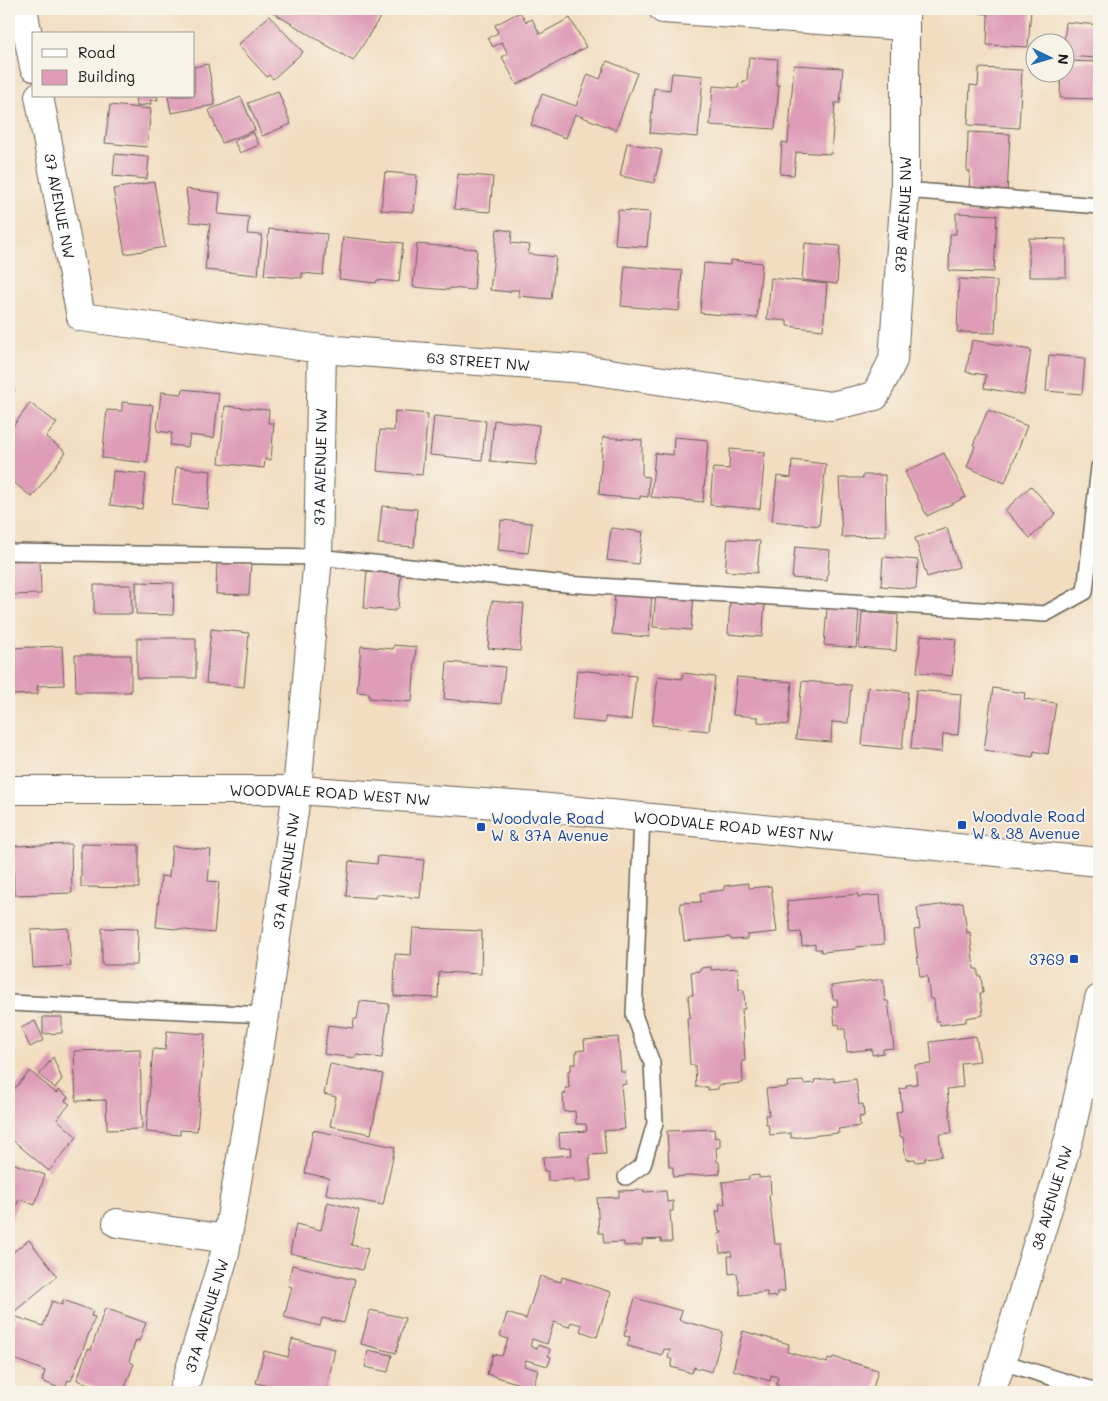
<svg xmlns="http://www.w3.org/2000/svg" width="1108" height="1401" font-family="Mali,sans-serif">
	<rect width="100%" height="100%" fill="#f7f3e8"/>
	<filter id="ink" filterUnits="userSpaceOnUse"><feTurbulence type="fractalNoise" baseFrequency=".02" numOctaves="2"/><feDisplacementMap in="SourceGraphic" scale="10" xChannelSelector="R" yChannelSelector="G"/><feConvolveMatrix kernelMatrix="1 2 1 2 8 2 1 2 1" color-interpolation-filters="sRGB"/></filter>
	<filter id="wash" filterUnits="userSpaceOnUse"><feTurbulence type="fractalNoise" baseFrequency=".0096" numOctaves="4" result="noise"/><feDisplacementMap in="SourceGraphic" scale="20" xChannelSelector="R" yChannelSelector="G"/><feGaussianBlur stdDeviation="1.12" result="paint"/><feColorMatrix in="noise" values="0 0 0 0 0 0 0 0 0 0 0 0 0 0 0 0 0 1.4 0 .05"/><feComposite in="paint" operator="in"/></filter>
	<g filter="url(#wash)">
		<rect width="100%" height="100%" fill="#f2ddc0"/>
		<g id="blocks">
			<!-- building -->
			<path fill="#de9cb7" d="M267 9H385L353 61Z
				M979 9H1031L1028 47 987 45 988 14 979 13Z
				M520 12 526 22 532 19 540 34 570 18 586 47 517 85 502 57 508 54 502 42 493 47 488 38 498 33 495 25Z
				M269 16 303 52 273 79 269 75 267 77 238 45Z
				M1066 22 1099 25 1097 58 1066 56V42H1064Z
				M749 57 778 59 776 85H779L775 129 710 125 713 86 738 88 739 83 743 84V81H747Z
				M607 61 637 73 616 130 575 114 566 138 531 125 542 94 576 106 588 74 600 79Z
				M1066 61 1099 62V99L1060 98 1061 72H1066Z
				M208 64 215 105 171 113 168 96H194V67Z
				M794 65 843 68 840 103H835L831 154 796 152 794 175 780 174 782 142 788 143Z
				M979 68 1022 70 1019 128 968 125 970 85 978 86Z
				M672 73 703 76 698 137 650 133 654 88 670 90Z
				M278 91 291 124 262 136 248 103Z
				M135 96H157L158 100H150L151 104 136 106Z
				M241 97 255 130 222 143 209 110Z
				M110 105 151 109 147 147 105 143Z
				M253 132 259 145 240 153 234 141Z
				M968 132 1010 134 1007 194 969 192 970 171H967Z
				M627 143 662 150 654 183 620 176Z
				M115 154 149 157 147 179 113 176Z
				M385 172 417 175 414 212 381 210Z
				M458 174 493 177 490 212 454 209Z
				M154 182 165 247 125 254 113 189Z
				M186 189 220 193 218 214 249 217 247 234 262 235 258 275 205 270 210 224 190 222Z
				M618 210 650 212 647 247 615 245Z
				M956 213 997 215 994 272 949 271 950 234H956Z
				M269 229 327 234 323 275 302 273V278L264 275Z
				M497 229 512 231 511 243 530 245 528 254 556 257 551 299 518 296 519 290H510V292L490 290Z
				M343 237 403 243 399 282 377 280 376 283 339 279Z
				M1029 238 1066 239V277H1029Z
				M805 243 840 246 837 284 802 280Z
				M417 244 477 249 474 290 450 288 449 290 413 287Z
				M730 260 762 263 757 318 700 313 704 263 730 265Z
				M625 266 682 271 679 311 621 306Z
				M771 278 827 284 823 330 787 326V321L767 319Z
				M959 279 997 281 995 333 957 332Z
				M972 340 1031 350 1024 395 984 388 986 375 966 372Z
				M1049 355 1085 358 1082 394 1046 391Z
				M9 381 15 391 9 395Z
				M183 389 219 393 214 438 190 435 188 447 170 445 172 433 157 431 161 392 182 394Z
				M122 402 153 405 147 463 102 458 107 410 122 411Z
				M30 403 57 423 46 437 66 452 32 497 9 479V432Z
				M225 406 269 410 268 423H274L271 460 265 459 264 468 219 463Z
				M988 410 1027 426 1005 483 967 467 975 446 973 445Z
				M395 411 428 414 422 475 377 471 380 430 394 431Z
				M434 416 486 421 482 460 430 455Z
				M494 420 539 425 536 465 490 461Z
				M603 437 642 440V476L649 477 648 497 640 496V499L605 496V495L599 494Z
				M674 437 708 440 703 502 651 497 655 453 673 455Z
				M730 449 765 452 760 509 710 505 713 468 729 469Z
				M944 453 966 497 927 516 905 472Z
				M792 460 826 464 819 526 772 521 777 476 791 478Z
				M176 467 211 471 208 509 172 505Z
				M113 471 146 474 142 509 110 505Z
				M863 475H885L886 536 842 537 839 478H863Z
				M1031 486 1056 514 1030 538 1005 510Z
				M382 506 417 509 414 547 378 544Z
				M501 520 532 523 528 553 498 550Z
				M611 528 643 532 638 564 607 560Z
				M947 528 959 567 927 577 915 538Z
				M728 539 760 541 757 573 725 571Z
				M795 547 830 550 827 581 792 578Z
				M883 557 918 560 916 589 881 586Z
				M40 560 41 594 9 595V561Z
				M217 561 251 562 249 595 216 594Z
				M367 571 397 574V575L401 576 398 609H395V611L364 608Z
				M136 582 174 583 173 615 136 614Z
				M94 585H131L132 614H94Z
				M615 590 652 593 649 637 612 634Z
				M656 592 694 595 691 630 653 627Z
				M492 601 524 604 520 651 488 648Z
				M730 601 765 604 762 637 728 634Z
				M827 608 859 611 856 648 824 645Z
				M862 612 898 615 896 651 859 648Z
				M211 629 249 633 244 687 206 683Z
				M921 635 956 639 952 676 917 672Z
				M137 638H196V678H137Z
				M394 645 416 647 412 702 369 698V693L357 692 361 646 393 649Z
				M62 646 64 685 37 686 38 694 11 695 10 648Z
				M75 655H131V692H76Z
				M447 662 505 667 501 704 444 699Z
				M577 670 636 676 631 720 605 717V723L572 720Z
				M683 673 715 677 709 731 652 725 658 676 682 679Z
				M737 677 792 682 788 725 758 722V717L733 715Z
				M802 681 851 685 848 723 832 722 831 742 796 739Z
				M868 687 908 692 902 749 862 745Z
				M993 688 1025 693 1024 699 1056 703 1048 754 1034 751 1033 757 984 750Z
				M916 690 961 694 958 735 943 734 942 752 911 749Z
				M71 844 72 893 14 895 13 846Z
				M81 844 139 845V888L81 887Z
				M172 846 211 850 208 881 219 882 214 933 156 927 161 876 169 877Z
				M378 856 424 860 420 898 376 894 375 898 346 896 349 861 377 864Z
				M748 883 749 888 771 886 777 932 747 935V939L731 940 730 937 684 941 680 903 701 902 700 893 724 890V886Z
				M858 894V897L880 895 884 944 856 947V949L821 952V949H815V944L802 946 801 932 791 933 787 901Z
				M963 902 967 933 970 932 974 969H978V976H981L983 993H980L983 1015 966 1018V1022L940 1025 939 1021H936L934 999H930L927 976 920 977 914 930 920 929 917 908Z
				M68 928 71 966 33 968 31 930Z
				M102 928 138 929 137 965H102Z
				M413 928 482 931 481 974 439 972 438 998 394 996 395 954 411 955Z
				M711 967V970L738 968 739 990H744L745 1009H742L745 1061H742L743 1083 718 1085V1089L708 1090V1087H696L695 1065H690L687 1018 690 1017 688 995H693L691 972 700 971V968Z
				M883 979 885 1001H888L894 1048 883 1049V1053L872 1055V1049L847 1052 845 1029H840L839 1024 835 1025 833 1007 838 1006 837 999H833L831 986Z
				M360 1001 389 1004 382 1058 356 1055 355 1058 324 1054 328 1025 353 1028 354 1019H357Z
				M43 1017H62V1033L43 1034Z
				M35 1021 44 1040 30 1047 21 1028Z
				M167 1031 205 1034 197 1131 180 1130V1135L146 1132 153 1049 165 1050Z
				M976 1036 980 1061 961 1063 963 1087 947 1089 952 1133 939 1134 942 1156 925 1158V1161L916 1162 915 1159 906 1160 903 1137H900L896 1112 902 1111 900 1089 906 1088V1085L917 1084 915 1065 932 1064 930 1042Z
				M618 1037 621 1072H625L626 1084 621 1085 625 1129 604 1131 606 1154 589 1155 591 1180 574 1182V1179L548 1181V1171H544L543 1157 572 1155 571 1147 560 1148 559 1133 587 1131 586 1124H576L575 1111 564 1112 563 1094H566L565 1088H569L568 1071 571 1070V1064H576V1051L585 1050 584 1040Z
				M140 1049 142 1129 107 1130 106 1100 76 1101 74 1051Z
				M53 1057 62 1079 55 1088 39 1075Z
				M330 1064 383 1074 371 1134 330 1126 336 1097 324 1094Z
				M30 1071 56 1093 59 1090 68 1097 65 1101 70 1104 57 1119 77 1137 49 1171 9 1137V1095Z
				M834 1078V1082L856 1079 859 1105 863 1104 864 1116 859 1117 860 1126 838 1129 839 1133 791 1138V1133L770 1135 768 1124H766L765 1115H769L766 1089 788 1087 787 1082 803 1081 804 1084 815 1083 814 1080Z
				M714 1129 715 1138 720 1137V1147L716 1148 717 1162H719L720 1174 673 1177V1167H669L667 1131Z
				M313 1130 395 1147 383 1205 326 1194 329 1178 305 1173Z
				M9 1162 45 1175 35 1205 19 1199 9 1228Z
				M759 1175V1178L770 1177 771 1194 769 1195 775 1244H781L785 1291 777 1292V1296L767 1297V1292L740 1295 737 1273 729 1274 728 1256H732L731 1252 720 1253 718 1234 722 1233V1231L719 1232 716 1211H720L719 1204H725L722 1182 749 1179V1176Z
				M644 1190V1192L666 1191 667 1202 673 1201V1211H670L672 1242H661V1239L642 1240V1245L624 1246V1242L604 1243 603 1233H599L597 1198 619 1197V1191Z
				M328 1202 359 1210 351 1245 368 1249 362 1270 290 1253 296 1224 321 1230Z
				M29 1240 57 1276 9 1316V1255Z
				M292 1265 355 1280 344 1323 322 1318 320 1326 284 1317 292 1287 288 1286Z
				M540 1276 561 1282 562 1277 611 1292 597 1337 580 1331 582 1325 571 1322 569 1327 554 1322 547 1344 532 1339 530 1346 537 1349 538 1345 550 1349 548 1356 551 1357 548 1366 526 1360 524 1366 538 1370 533 1388 487 1374 493 1354 502 1356 508 1339 500 1336 507 1313 526 1319Z
				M635 1298 682 1311 679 1320 723 1332 712 1372 694 1367 692 1373 671 1367 673 1360 668 1358 670 1350 664 1349 662 1355 627 1346 630 1337 624 1336Z
				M63 1300 93 1311 91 1316 95 1317 71 1381 68 1380 64 1390 42 1381 45 1371 9 1357V1340L17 1317 43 1326 52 1301 62 1305Z
				M105 1308 146 1323 139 1341 136 1340 129 1361 134 1364 123 1392H111L77 1380 88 1349 91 1350Z
				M370 1310 405 1318 396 1353 361 1344Z
				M743 1331 789 1344 787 1352 827 1363 828 1359 832 1360 833 1357 878 1370 872 1392H829L824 1391 823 1392H787L778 1390 779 1386 776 1385 778 1377 771 1375 770 1381 733 1370Z
				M292 1339 335 1349 326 1392H293L256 1383 264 1351 288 1357Z
				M368 1350 392 1355 388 1372 365 1367Z"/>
		</g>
	</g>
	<g filter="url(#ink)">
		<use href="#blocks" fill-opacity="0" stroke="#676055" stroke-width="1"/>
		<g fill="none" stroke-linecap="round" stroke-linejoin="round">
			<!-- service casing -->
			<g stroke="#676055" stroke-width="18">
				<path id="service" d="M905 190 1099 206
					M9 552 318 557 565 584 1045 614 1085 592 1099 467
					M9 1003 265 1015
					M626 1177 643 1165 655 1123 652 1063 634 1015 642 817
					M1002 1362 1099 1392"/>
			</g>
			<!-- minor casing -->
			<g stroke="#676055" stroke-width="30">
				<g id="minor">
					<path d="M23 9 34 67"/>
					<path d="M663 9 904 26"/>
					<path id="s1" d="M39 96 81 317 322 349 583 369 831 406 875 396 893 360 905 190V9"/>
					<path d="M117 1223 227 1239"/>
					<path id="s2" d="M183 1392 225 1253 265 1015 297 790 318 557 322 349"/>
				</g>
			</g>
			<!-- tertiary casing -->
			<g stroke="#676055" stroke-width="30">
				<g id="tertiary">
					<path id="s3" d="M9 790H297L539 807 1099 862"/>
					<path id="s4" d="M990 1392 1002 1362 1070 1135 1099 999"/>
				</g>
			</g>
			<!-- service -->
			<use href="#service" stroke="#fff" stroke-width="15"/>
			<!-- minor -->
			<use href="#minor" stroke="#fff" stroke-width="28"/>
			<!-- tertiary -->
			<use href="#tertiary" stroke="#fff" stroke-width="28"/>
		</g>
	</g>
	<!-- markers -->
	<g fill="#1a4fb4" stroke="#f7f3e8" stroke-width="2">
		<rect x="957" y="820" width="10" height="10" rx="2.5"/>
		<rect x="476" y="822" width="10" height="10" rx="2.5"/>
		<rect x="1069" y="954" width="10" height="10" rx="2.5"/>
	</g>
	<g text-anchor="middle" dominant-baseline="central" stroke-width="4" stroke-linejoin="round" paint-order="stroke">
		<!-- street labels -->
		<g font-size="15" fill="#1c1c1c" stroke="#f7f3e8">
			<text stroke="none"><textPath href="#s1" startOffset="112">37 AVENUE NW</textPath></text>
			<text stroke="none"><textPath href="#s1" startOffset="1212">37B AVENUE NW</textPath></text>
			<text stroke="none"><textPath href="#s1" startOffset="625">63 STREET NW</textPath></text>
			<text stroke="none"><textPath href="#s2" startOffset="938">37A AVENUE NW</textPath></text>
			<text stroke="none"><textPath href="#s3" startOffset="321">WOODVALE ROAD WEST NW</textPath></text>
			<text stroke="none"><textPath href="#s3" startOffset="726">WOODVALE ROAD WEST NW</textPath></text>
			<text stroke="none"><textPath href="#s2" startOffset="532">37A AVENUE NW</textPath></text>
			<text stroke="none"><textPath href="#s4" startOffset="204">38 AVENUE NW</textPath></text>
			<text stroke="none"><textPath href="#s2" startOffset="80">37A AVENUE NW</textPath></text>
		</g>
		<!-- transit labels -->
		<g font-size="15" fill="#164399" stroke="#f7f3e8" text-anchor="start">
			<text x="972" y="816">Woodvale Road<tspan x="972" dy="17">W &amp; 38 Avenue</tspan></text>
			<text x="491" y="818">Woodvale Road<tspan x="491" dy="17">W &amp; 37A Avenue</tspan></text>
			<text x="1064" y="959" text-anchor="end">3769</text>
		</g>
	</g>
	<!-- margin -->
	<rect width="1108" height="1401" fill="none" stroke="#f7f3e8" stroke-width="30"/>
	<!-- legend -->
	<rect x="32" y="32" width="162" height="65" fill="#f7f3e8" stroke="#9f9d96"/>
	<rect x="42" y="49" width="25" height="8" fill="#ffffff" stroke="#9f9d96"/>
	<text x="78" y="58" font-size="15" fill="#1c1c1c">Road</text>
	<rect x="42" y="70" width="25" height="15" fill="#de9cb7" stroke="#9f9d96"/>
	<text x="78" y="82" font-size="15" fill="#1c1c1c">Building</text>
	<!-- north arrow -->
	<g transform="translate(1050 58) rotate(95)"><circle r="24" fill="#f7f3e8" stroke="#9f9d96"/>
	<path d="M0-4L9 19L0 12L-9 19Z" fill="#1f6fb2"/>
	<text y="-8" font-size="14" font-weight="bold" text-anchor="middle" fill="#1c1c1c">N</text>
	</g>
</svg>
